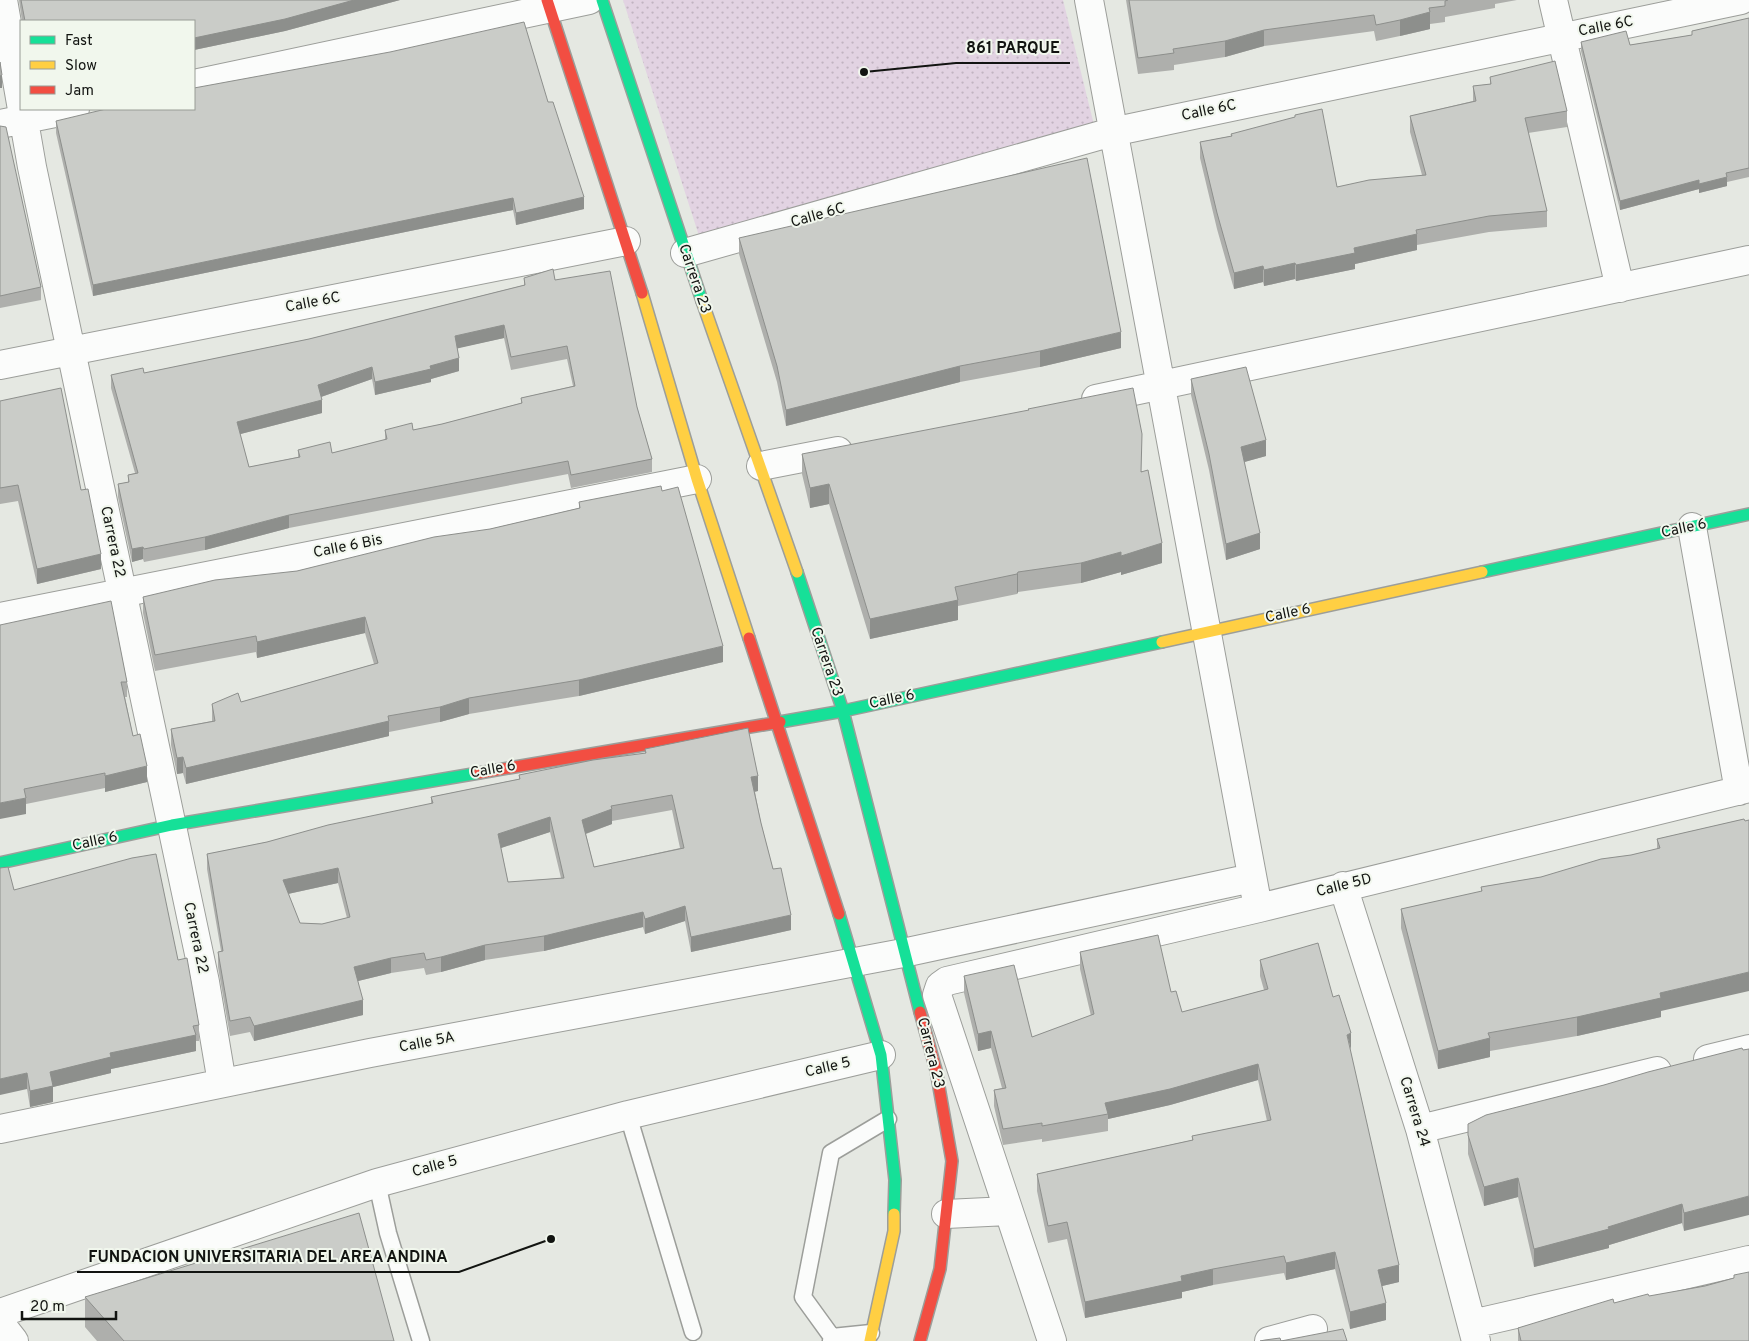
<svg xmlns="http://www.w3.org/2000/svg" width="1749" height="1341" font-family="Overpass,sans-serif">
	<defs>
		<pattern id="grass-dots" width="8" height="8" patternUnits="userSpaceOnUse" patternTransform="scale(1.25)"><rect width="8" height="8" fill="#e2d3e2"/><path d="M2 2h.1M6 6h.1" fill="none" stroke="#c1b4c1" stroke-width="1.8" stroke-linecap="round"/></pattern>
	</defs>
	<rect width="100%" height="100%" fill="#e5e8e2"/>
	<!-- grass -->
	<path fill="url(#grass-dots)" d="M623 0H1063L1099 145 701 242Z"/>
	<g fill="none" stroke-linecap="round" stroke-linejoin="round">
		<!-- lane casing -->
		<g stroke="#9c9e9a" stroke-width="19">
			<path id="lane" d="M628 1115 693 1332
				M377 1183 388 1233 421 1341
				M832 1337 871 1333
				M831 1341 832 1337 803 1297 831 1153 888 1119"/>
		</g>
		<!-- street casing -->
		<g stroke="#9c9e9a" stroke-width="30">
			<path id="street" d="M3 0 32 167 205 982 222 1083
				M1089 0 1256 897
				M1553 0 1620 288
				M194 84 589 0
				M0 124 75 109
				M685 253 1112 132 1741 0
				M0 365 626 241
				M1096 399 1749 260
				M761 466 838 451
				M1692 527 1739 791
				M0 617 697 479
				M1343 886 1420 1129 1476 1341
				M1708 1059 1749 1049
				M0 1129 370 1053 903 953 1252 878
				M1420 1129 1657 1071
				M946 1214 1008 1211
				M0 1313 377 1183 628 1115 881 1055
				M0 1323 14 1341
				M1472 1324 1749 1260
				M1052 1341 937 995 940 986 947 981 1259 908 1749 788
				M1269 1341 1313 1329"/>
		</g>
		<!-- fast casing -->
		<g stroke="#9c9e9a" stroke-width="14">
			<path id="fast" d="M602 0 702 301
				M797 572 843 711 920 1012
				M1482 572 1749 514
				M780 722 843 711 1162 642
				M0 863 172 825 479 773
				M839 914 881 1055 895 1180 894 1214"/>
		</g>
		<!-- slow casing -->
		<g stroke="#9c9e9a" stroke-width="14">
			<path id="slow" d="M642 293 697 479 749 638
				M702 301 797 572
				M1162 642 1482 572
				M870 1341 894 1231V1214"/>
		</g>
		<!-- jam casing -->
		<g stroke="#9c9e9a" stroke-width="14">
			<path id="jam" d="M547 0 642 293
				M749 638 839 914
				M479 773 780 722
				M920 1012 936 1070 952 1161 940 1269 920 1341"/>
		</g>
		<!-- lane -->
		<use href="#lane" stroke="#fbfcfb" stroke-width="16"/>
		<!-- street -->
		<use href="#street" stroke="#fbfcfb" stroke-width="28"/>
		<!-- fast -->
		<use href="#fast" stroke="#16e098" stroke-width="11"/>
		<!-- slow -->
		<use href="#slow" stroke="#ffcf43" stroke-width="11"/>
		<!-- jam -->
		<use href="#jam" stroke="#f24e42" stroke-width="11"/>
	</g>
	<!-- wall -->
	<path fill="#aeafac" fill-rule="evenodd" d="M19 0H400L285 31 194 50V21H22Z
		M1126 0H1517L1495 4V8L1445 17V22L1430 24V29L1400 36 1376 41 1374 31 1264 46 1225 57 1174 65V70L1138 74Z
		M1749 18V177L1727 182V186L1699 193V189L1620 210 1581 51V42L1630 45 1692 35V31Z
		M1490 77 1567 111V127L1528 133 1547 211V227L1489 232 1417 245V250L1355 264V269L1296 281 1295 279 1264 286 1263 282 1234 289 1217 229 1200 158V142L1231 136V134L1337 187 1422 175 1410 132V116L1473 101V86L1490 84Z
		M548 102 584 209 516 225 513 210 93 296 56 133V121Z
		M0 126 41 287V300L0 308Z
		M739 238 1121 348 1040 367 960 382 786 426 777 382 739 254Z
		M524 278 555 280 637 407 652 459V472L571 488 568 474 289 528 205 550 144 562 143 559 132 562 118 497V484L128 482V475L135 473 111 388V375L144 373 309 339 524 285ZM504 338 511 370 567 359 573 386 521 398V403L442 424 413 430H385V440L332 453 298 450V457L249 467 240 434 322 413 321 397 372 379 375 395 431 382V379L459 371 457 348Z
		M1191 379 1266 456 1244 462 1260 549 1226 560 1209 470 1191 395Z
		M0 401 81 490 101 569 37 584 18 501 0 504Z
		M802 454 1142 471 1162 563 1121 575V572L1081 583 1018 592 1017 594 958 606V620L870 639 829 504 810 508 802 474Z
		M579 502 723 662 579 696 469 714 440 722 389 732V736L186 784 183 773 177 774 171 745V729L212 721V704L241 702 374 664 365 633 257 658 256 652 155 671 143 613V597L297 571 490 529 579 508Z
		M0 625 127 682V697H125L133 736 147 782 105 792V788L26 804V814Z
		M645 749 758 791 755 792 761 823 773 869 791 930 691 952 685 921 645 934 643 927 544 951 485 960 441 972 426 975 424 968 391 973 358 981 363 1015 254 1041 250 1032 230 1036 218 967V952L221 951 207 869V854L267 842 431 804V797L519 779V775L645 753ZM672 810 680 848 594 867 586 834 612 824V821ZM550 832 561 878 508 882 501 848ZM338 883 347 918 322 924 300 923 288 894Z
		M1744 819 1661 1011V1017L1577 1036 1490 1051V1057L1438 1069 1401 928V909L1481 892V887L1541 877 1657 849V839Z
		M14 890 178 960 199 1025V1041H196V1051L111 1069V1073L53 1087V1102L30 1107 27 1089Z
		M1080 952 1171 992 1182 1012 1264 990 1260 976V960L1333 997 1350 1050 1399 1282 1382 1286 1386 1320 1350 1329 1335 1269 1286 1280 1284 1273 1213 1285 1182 1292V1298L1085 1318 1067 1239 1048 1243 1037 1191V1174L1192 1140V1136L1267 1121 1258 1080 1170 1105 1108 1119V1131L1042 1142V1139L1003 1145 994 1106V1090L1002 1088 991 1048 978 1051 964 993V976L1032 1037 1091 1016 1080 969Z
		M1742 1048 1684 1231 1682 1223 1609 1245V1248L1534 1267 1518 1197 1484 1206 1468 1154V1124L1604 1085Z
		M1734 1275 1749 1341H1518V1328L1614 1303 1705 1286 1734 1278Z
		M85 1297 394 1341H97L85 1327Z"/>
	<!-- shaded-wall -->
	<path fill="#8d8f8c" d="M354 0H400L285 31 194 50V38Z
		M1430 12V29L1400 36V20Z
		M1264 30V46L1225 57V41Z
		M2 75V88H0V76Z
		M1727 177V186L1699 193V184Z
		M1699 180V189L1620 210V201Z
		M584 197V209L516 225V213Z
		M513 198V210L93 296V285Z
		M1417 234V250L1355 264V269L1296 281V265L1354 248Z
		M1295 263V279L1264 286V270Z
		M1263 266V282L1234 289V273Z
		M504 325V338L455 349V336Z
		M1121 332V348L1040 367V351Z
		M459 358V371L431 379V382L375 395V382L430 366Z
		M960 366V382L786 426V410Z
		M372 367V379L318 398V385Z
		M322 400V413L237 435V422Z
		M1266 440V456L1241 463V447Z
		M829 484V504L810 508V488Z
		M289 515V528L205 550V537Z
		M1260 533V549L1226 560V544Z
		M1162 543V563L1121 575V556Z
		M143 547V559L132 562V549Z
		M1121 552V572L1081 583V563Z
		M101 554V569L37 584V569Z
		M1018 572V592L1017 594V574Z
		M958 600V620L870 639V619Z
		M365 617V633L257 658V642Z
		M723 646V662L579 696V680Z
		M469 698V714L440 722V707Z
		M389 721V736L186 784V768Z
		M183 757V773L177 774V758Z
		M147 766V782L105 792V776Z
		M758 776V791L751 792V777Z
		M26 798V814L0 819V803Z
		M612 809V824L582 835V820Z
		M550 817V832L498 849V834Z
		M338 868V883L283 895V880Z
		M685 906V921L645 934V919Z
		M643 912V927L544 951V936Z
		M791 915V930L691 952V937Z
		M485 945V960L441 972V957Z
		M391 958V973L354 982V967Z
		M1749 972V991L1661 1011V1017L1577 1036V1017L1660 993Z
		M363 1000V1015L254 1041V1026Z
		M991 1031V1048L978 1051V1034Z
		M1351 1033V1050L1347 1035Z
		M196 1035V1051L111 1069V1073L53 1087V1102L30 1107V1091L50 1072 110 1053Z
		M1490 1038V1057L1438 1069V1051Z
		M1258 1064V1080L1170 1105 1108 1119V1114L1105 1103Z
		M27 1073V1089L0 1095V1079Z
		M1518 1178V1197L1484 1206V1187Z
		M1749 1196V1215L1684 1231V1213Z
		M1682 1204V1223L1609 1245V1248L1534 1267V1249Z
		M1335 1252V1269L1286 1280V1263Z
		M1399 1265V1282L1378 1287V1270Z
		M1213 1269V1285L1182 1292V1298L1085 1318V1302L1181 1276Z
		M1386 1303V1320L1350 1329V1312Z"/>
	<!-- building -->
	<path fill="#caccc8" stroke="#8d8f8c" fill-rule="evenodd" d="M21 0H354L285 19 194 38V21H25Z
		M1129 0H1448L1445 1V6L1429 8 1430 12 1400 20 1376 25 1374 15 1264 30 1225 41 1173 49 1174 53 1138 58Z
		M1749 18V168L1726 173 1727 177 1699 184V180L1620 201 1581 42 1626 31 1630 45 1692 35V31Z
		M524 22 548 102H553L584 197 516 213 513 198 93 285 56 121 106 109H194V88L390 52Z
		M1555 61 1567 111 1525 118 1547 211 1489 216 1416 230 1417 234 1354 248 1355 253 1296 265 1295 263 1264 270 1263 266 1234 273 1217 213 1200 142 1232 136 1231 134 1295 117V115L1322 109 1337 187 1369 180 1426 175 1410 116 1476 101 1473 86 1491 84 1490 77Z
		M0 62 2 75 0 76Z
		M0 126 6 127 41 287 0 296Z
		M1087 158 1121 332 1040 351 960 366 786 410 777 366 739 238Z
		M553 269 555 280 610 271 637 407 652 459 571 475 568 461 289 515 205 537 144 549 143 547 132 549 118 484 129 482 128 475 138 473 111 375 143 368 144 373 309 339 525 285 524 278ZM504 325 511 357 567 346 575 386 521 398 522 403 442 424 413 430 412 423 385 430 387 439 332 453 330 442 298 450 300 457 249 467 237 422 322 400 318 385 372 367 375 382 431 369 430 366 459 358 455 336Z
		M1246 367 1266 440 1241 447 1260 533 1226 544 1209 454 1191 379Z
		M61 388 81 490 88 489 101 554 37 569 18 485 0 488V401Z
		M1133 388 1142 434 1141 472 1148 470 1162 543 1121 556V552L1081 563 1018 572 1017 574 955 587 958 600 870 619 829 484 810 488 802 454 1029 410 1028 409Z
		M661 486 662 491 678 487 723 646 579 680 469 698 440 707 388 716 389 721 186 768 183 757 177 758 171 729 215 721 212 704 238 693 241 702 378 663 365 617 257 642 256 636 155 655 143 597 215 580 297 571 434 537 490 529 580 508 579 502Z
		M111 601 127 682H121L133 736 140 734 147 766 105 776V773L24 789 26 798 0 803V625Z
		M748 728 758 776 751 777 761 823 773 869 781 868 791 915 691 937 685 906 645 919 643 912 544 936 485 945 441 957 426 960 424 953 391 958 354 967 363 1000 254 1026 250 1017 230 1021 218 952 223 951 207 854 267 842 328 825 433 803 431 797 520 779 519 775 593 760 646 753 645 749ZM672 795 684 848 594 867 582 820 612 809 611 806ZM550 817 564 878 508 882 498 834ZM338 868 350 917 322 924 300 923 283 880Z
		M1744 819 1745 821 1749 820V972L1660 993 1661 998 1577 1017 1488 1033 1490 1038 1438 1051 1401 909 1482 891 1481 887 1541 877 1601 859 1631 855 1660 848 1657 839Z
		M156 854 178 960 187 958 199 1025 193 1026 196 1035 110 1053 111 1057 50 1072 53 1086 30 1091 27 1073 0 1079V868L8 867 14 890 132 858Z
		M1158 935 1171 992 1176 991 1182 1012 1268 989 1260 960 1318 943 1333 997 1339 995 1351 1033 1347 1035 1399 1265 1378 1270 1386 1303 1350 1312 1335 1252 1286 1263 1284 1256 1213 1269 1181 1276 1182 1281 1085 1302 1067 1222 1048 1226 1037 1174 1193 1140 1192 1136 1271 1120 1258 1064 1170 1089 1105 1103 1108 1114 1042 1126V1123L1003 1129 994 1090 1006 1088 991 1031 978 1034 964 976 1014 965 1032 1037 1094 1014 1080 952Z
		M1742 1048 1743 1050 1749 1049V1196L1684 1213 1682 1204 1608 1227 1609 1229 1534 1249 1518 1178 1484 1187 1468 1135V1124L1486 1115 1604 1085 1648 1072Z
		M359 1213 394 1341H124L85 1297Z
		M1749 1272V1341H1521L1518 1328 1613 1299 1614 1303 1648 1294 1649 1296 1705 1286 1734 1278V1275Z
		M1343 1329 1347 1341H1281Z
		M1280 1338 1281 1341H1260L1265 1340Z"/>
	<g text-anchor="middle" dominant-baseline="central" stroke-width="4" stroke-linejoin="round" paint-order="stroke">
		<!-- street labels -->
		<g font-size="15" fill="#121411" stroke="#f1f7ed">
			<text transform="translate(1606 27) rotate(-11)">Calle 6C</text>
			<text transform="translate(1209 111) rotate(-12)">Calle 6C</text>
			<text transform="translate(818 216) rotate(-16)">Calle 6C</text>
			<text transform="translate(694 279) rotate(71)">Carrera 23</text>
			<text transform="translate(313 303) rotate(-11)">Calle 6C</text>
			<text transform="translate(1684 529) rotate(-12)">Calle 6</text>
			<text transform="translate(112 542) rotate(78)">Carrera 22</text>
			<text transform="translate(348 547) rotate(-11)">Calle 6 Bis</text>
			<text transform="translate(1288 614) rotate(-12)">Calle 6</text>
			<text transform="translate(826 662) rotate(71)">Carrera 23</text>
			<text transform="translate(892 700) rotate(-12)">Calle 6</text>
			<text transform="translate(493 770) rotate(-10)">Calle 6</text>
			<text transform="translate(95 842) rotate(-12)">Calle 6</text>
			<text transform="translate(1344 886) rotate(-14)">Calle 5D</text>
			<text transform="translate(195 938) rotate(78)">Carrera 22</text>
			<text transform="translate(427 1043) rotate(-11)">Calle 5A</text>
			<text transform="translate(930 1053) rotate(76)">Carrera 23</text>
			<text transform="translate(828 1068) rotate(-13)">Calle 5</text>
			<text transform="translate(1414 1112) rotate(73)">Carrera 24</text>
			<text transform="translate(435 1167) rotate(-15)">Calle 5</text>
		</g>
	</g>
	<!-- callouts -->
	<path fill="none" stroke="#121411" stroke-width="2" d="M864 72L956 63H1070M551 1239L459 1272H77"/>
	<g fill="#121411" stroke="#f1f7ed" stroke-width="2">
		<circle cx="864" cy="72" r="5"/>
		<circle cx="551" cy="1239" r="5"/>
	</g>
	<g font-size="16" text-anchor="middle" font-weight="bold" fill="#121411" stroke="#f1f7ed" stroke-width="4" stroke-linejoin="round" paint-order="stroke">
		<text x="1013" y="53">861 PARQUE</text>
		<text x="268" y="1262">FUNDACION UNIVERSITARIA DEL AREA ANDINA</text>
	</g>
	<!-- legend -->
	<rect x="20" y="20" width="175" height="90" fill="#f1f7ed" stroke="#989c95"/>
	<rect x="30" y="36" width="25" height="8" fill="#16e098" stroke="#989c95"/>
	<text x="65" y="45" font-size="15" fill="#121411">Fast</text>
	<rect x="30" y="61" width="25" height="8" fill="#ffcf43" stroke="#989c95"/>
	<text x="65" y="70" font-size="15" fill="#121411">Slow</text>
	<rect x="30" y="86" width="25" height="8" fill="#f24e42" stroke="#989c95"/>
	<text x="65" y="95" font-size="15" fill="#121411">Jam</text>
	<!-- scale -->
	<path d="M22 1311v8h94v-8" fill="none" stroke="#121411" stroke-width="2.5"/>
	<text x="30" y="1311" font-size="15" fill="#121411" stroke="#f1f7ed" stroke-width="4" paint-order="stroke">20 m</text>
</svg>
